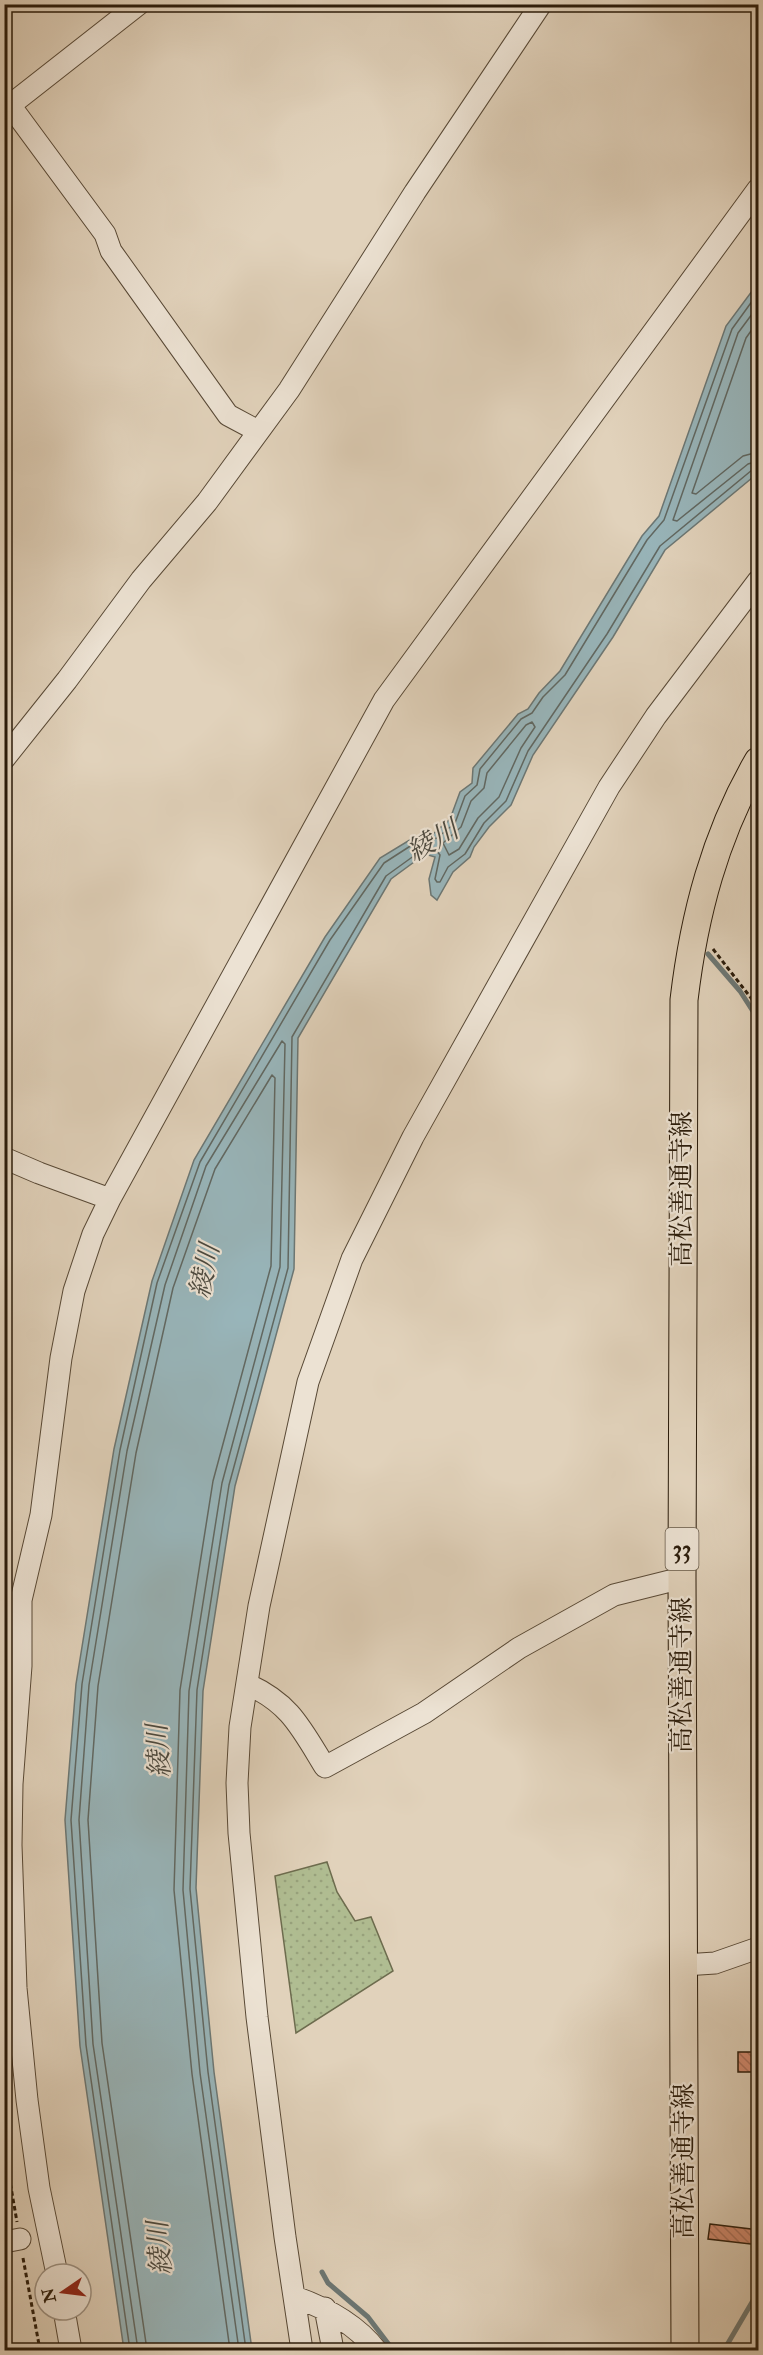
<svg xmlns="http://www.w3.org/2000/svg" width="763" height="2355" font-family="'IM FELL Double Pica','Noto Serif JP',serif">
	<defs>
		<pattern id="grass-dots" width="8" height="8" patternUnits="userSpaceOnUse" patternTransform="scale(1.5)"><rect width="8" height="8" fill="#b0bd92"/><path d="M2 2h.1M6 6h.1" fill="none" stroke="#98a27d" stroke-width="1.8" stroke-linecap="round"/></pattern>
		<pattern id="building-back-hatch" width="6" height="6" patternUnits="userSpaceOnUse" patternTransform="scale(1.5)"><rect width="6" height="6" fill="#d58c72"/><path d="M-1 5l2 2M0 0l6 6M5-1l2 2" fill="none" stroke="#ad725c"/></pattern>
	</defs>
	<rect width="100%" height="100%" fill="#e1d2bb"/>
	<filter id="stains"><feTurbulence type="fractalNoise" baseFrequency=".00333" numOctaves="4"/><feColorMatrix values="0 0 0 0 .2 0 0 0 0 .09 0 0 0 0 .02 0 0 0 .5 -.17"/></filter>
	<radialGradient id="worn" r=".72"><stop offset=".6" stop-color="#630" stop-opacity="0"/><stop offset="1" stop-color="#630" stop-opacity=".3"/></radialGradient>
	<!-- grass -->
	<path fill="url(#grass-dots)" stroke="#6d6c4e" stroke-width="1.5" d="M327 1862 337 1892 355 1921 371 1917 393 1971 296 2033 275 1876Z"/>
	<!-- water -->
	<path fill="#98b5ba" stroke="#6c7774" stroke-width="1.5" d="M758 283V473L665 550 613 637 533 755 511 805 489 827 474 847 470 857 453 872 437 900 431 895 429 879 435 857 425 854 391 879 298 1038 294 1269 235 1486 203 1691 196 1888 214 2072 252 2350H124L80 2046 65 1820 76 1684 114 1449 152 1281 194 1160 325 937 380 858 413 838 433 834 450 819 460 792 472 783 473 768 518 714 528 709 539 693 560 671 642 536 659 516 726 326Z"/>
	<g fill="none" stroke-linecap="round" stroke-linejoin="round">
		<!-- shore -->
		<path stroke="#616862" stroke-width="1.5" d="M758 306 738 333 673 520 677 521 748 464 758 461
			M758 321 746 338 692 493 696 494 743 456 758 452
			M532 722 535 727 521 748 499 797 478 818 459 849 449 855 443 843 461 827 471 801 484 788 487 773 526 725Z
			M130 2350 86 2045 71 1820 82 1684 120 1450 157 1283 200 1162 330 940 384 863 415 843 437 838 455 823 465 796 477 785 480 769 521 719 532 713 543 697 565 675 647 540 664 520 732 329 758 293
			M138 2350 93 2044 79 1820 89 1685 127 1451 165 1285 206 1166 282 1041 285 1044 280 1267 222 1483 189 1691 183 1890 200 2073 239 2350
			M147 2350 102 2043 88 1820 98 1686 136 1453 173 1288 215 1169 272 1075 275 1078 271 1266 213 1481 180 1690 174 1890 192 2074 230 2350
			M246 2350 208 2072 190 1889 197 1690 229 1485 288 1268 292 1037 386 876 422 850C428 847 437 850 440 855L435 879 437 882H440L448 867 465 854 484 823 506 801 528 751 607 634 660 546 752 470 758 468"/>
		<!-- stream -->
		<path stroke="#6c7774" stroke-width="5" d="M708 954 740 991 758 1019
			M322 2272 328 2283 368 2317 393 2350
			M724 2350 758 2292"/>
	</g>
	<!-- building -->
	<path fill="url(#building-back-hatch)" stroke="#2a1b0a" stroke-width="1.5" d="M738 2052H759V2072H738Z
		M710 2224 759 2230V2245L708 2239Z"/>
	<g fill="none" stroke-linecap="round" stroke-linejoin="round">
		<!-- minor casing -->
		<g stroke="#584936" stroke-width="23">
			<path id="minor" d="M4 97 105 234 111 251 228 415 258 431
				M4 110 139 4
				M4 759 67 680 141 580 207 502 289 390 415 192 541 4
				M4 1158 39 1173 110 1199
				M247 1684C290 1703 301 1728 325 1767L424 1713 519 1648 614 1595 682 1578
				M684 1965 715 1963 758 1948
				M4 2242 20 2239
				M57 2274 39 2188 27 2100 16 1988 11 1845 12 1784 21 1666V1600L41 1515 61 1358 74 1291 93 1234 110 1199 384 700 758 189
				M295 2297C326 2308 356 2324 376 2350
				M325 2308 333 2350
				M64 2310 71 2350
				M302 2350 285 2237 257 2017 239 1833 237 1783 240 1727 259 1606 308 1382 352 1259 413 1137 609 787 656 716 758 581"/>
		</g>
		<!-- major casing -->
		<g stroke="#2a1b0a" stroke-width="29">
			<path id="major" d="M685 2350 682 1578 684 1000C694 915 715 835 758 761"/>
		</g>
		<!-- path -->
		<path stroke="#2a1b0a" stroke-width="3" stroke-dasharray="4.5 3" stroke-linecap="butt" d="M713 949 758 1007
			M4 2147 17 2222
			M23 2258 40 2350"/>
		<!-- minor -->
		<use href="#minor" stroke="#ece2d3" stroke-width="21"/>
		<!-- major -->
		<use href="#major" stroke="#e1d2bb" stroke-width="27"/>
	</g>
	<g text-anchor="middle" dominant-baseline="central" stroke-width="4.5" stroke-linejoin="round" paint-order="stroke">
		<!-- shield labels -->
		<rect fill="#ece2d3" stroke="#645746" stroke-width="1.5" x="665.5" y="1528" width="33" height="42" rx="4.5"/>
		<g font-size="24" font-weight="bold" fill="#2a1b0a">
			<text x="682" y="1549">33</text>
		</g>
		<!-- street labels -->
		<g font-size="26" fill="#2a1b0a" stroke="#ece2d3">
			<text transform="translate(682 1189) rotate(-90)">高松善通寺線</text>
			<text transform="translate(682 1675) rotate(-90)">高松善通寺線</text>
			<text transform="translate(684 2161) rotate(-90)">高松善通寺線</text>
		</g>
		<!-- water labels -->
		<g font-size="27" font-style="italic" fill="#4b493f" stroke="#ece2d3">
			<text transform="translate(433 841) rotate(-30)">綾川</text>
			<text transform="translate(205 1271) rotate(-78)">綾川</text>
			<text transform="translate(159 1751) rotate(-94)">綾川</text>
			<text transform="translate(160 2248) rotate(-95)">綾川</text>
		</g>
	</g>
	<!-- margin -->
	<rect width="763" height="2355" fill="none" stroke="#e1d2bb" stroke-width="24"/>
	<rect x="6" y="6" width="751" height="2343" fill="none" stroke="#2a1b0a" stroke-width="3"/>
	<rect x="12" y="12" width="739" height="2331" fill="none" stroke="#2a1b0a" stroke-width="1.5"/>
	<!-- north arrow -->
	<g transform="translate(63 2292) rotate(256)"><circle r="28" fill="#ece2d3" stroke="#9e9283" stroke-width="1.5"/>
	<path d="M0-4.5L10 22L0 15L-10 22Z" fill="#8f2418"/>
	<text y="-9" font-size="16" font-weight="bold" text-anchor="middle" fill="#2a1b0a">N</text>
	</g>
	<rect width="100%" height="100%" filter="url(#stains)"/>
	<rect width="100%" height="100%" fill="url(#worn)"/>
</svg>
